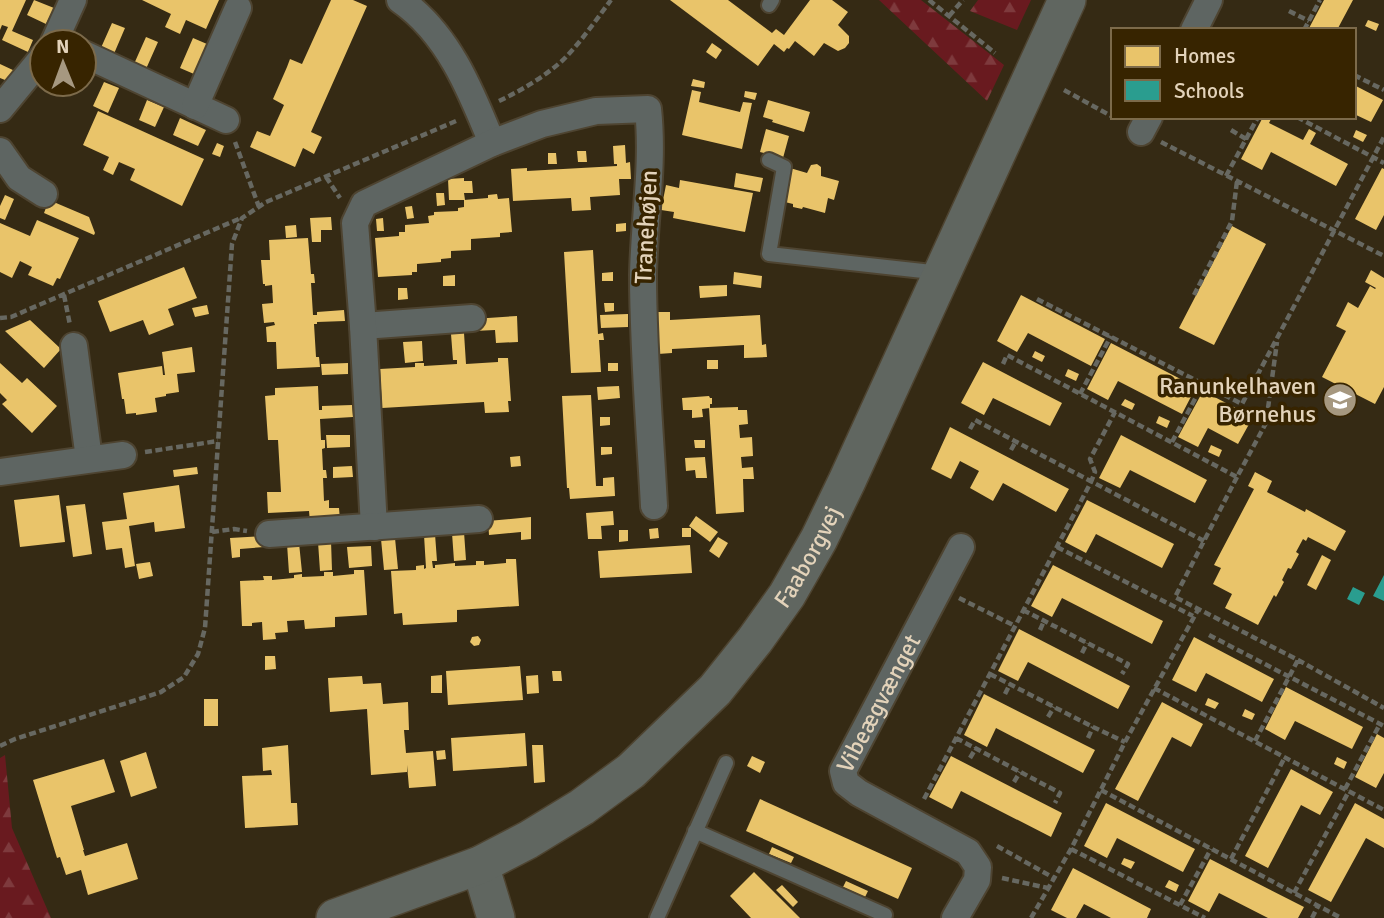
<svg xmlns="http://www.w3.org/2000/svg" width="1384" height="918" font-family="Signika,sans-serif">
	<defs>
		<pattern id="forest-firs" width="22" height="20" patternUnits="userSpaceOnUse" patternTransform="scale(1.75)"><rect width="22" height="20" fill="#691a1f"/><path d="M5 1l3.5 6h-7zM16 11l3.5 6h-7z" fill="#7e3a3d"/></pattern>
	</defs>
	<rect width="100%" height="100%" fill="#352a14"/>
	<!-- forest -->
	<path fill="url(#forest-firs)" d="M879 0H921L1004 65 987 101Z
		M978 0H1031L1017 30 970 11Z
		M5 755 12 828 51 918H0V758Z"/>
	<!-- homes -->
	<path fill="#e9c46a" d="M0 0H26L12 31 33 40 28 52 2 40 8 27 2 25 0 30Z
		M34 0 54 8 46 24 27 15Z
		M142 0H219L206 29 186 20 180 34 165 27 171 14Z
		M331 0H353L367 6 311 132 322 137 314 154 303 148 295 167 250 147 257 131 270 136 284 105 273 99 287 67 290 59 302 64Z
		M670 0H728L772 33 776 29 784 35 810 0H832L848 12 838 25 849 36V43L845 48 838 51 824 43 814 56 795 41 789 49 787 48 784 52 774 44 758 66Z
		M1324 0H1353L1337 30H1308Z
		M1368 20 1379 24 1376 31 1365 26Z
		M112 23 125 28 113 56 100 50Z
		M146 37 158 42 146 69 134 64Z
		M193 38 207 44 194 74 180 68Z
		M712 43 722 50 716 59 706 52Z
		M0 64 15 71 10 82 0 78Z
		M693 79 705 82 704 88 691 86Z
		M104 82 119 88 108 113 93 106Z
		M1354 85 1383 100 1371 122 1354 114Z
		M692 90 701 92 699 102 740 112 743 102 752 103 742 149 682 135Z
		M745 91 757 93 755 100 744 97Z
		M147 100 164 107 155 127 139 120Z
		M768 100 810 112 804 132 772 122 773 120 763 117Z
		M98 111 204 159 182 206 130 180 135 169 119 162 113 175 103 170 109 157 83 145Z
		M1263 117H1272L1269 123 1303 140 1309 129 1316 133 1310 144 1348 164 1336 186 1271 152 1262 170 1241 159Z
		M180 118 206 130 198 146 173 135Z
		M766 129 789 136 783 158 760 152Z
		M1356 130 1367 135 1363 142 1353 137Z
		M217 143 224 146 220 157 212 154Z
		M625 145 626 163 630 162 631 179H619L620 195 590 197 591 210 572 211 571 198 513 201 511 169 527 168V171L617 166V164H614L613 146Z
		M577 151H586L587 162H578Z
		M548 153H556L557 164H548Z
		M817 164 821 167V176L839 181 834 200 828 198 825 213 803 207 802 209 793 207V204L785 202 789 187 786 186 790 168 807 173 811 165Z
		M1382 168 1384 169V215L1376 230 1355 219Z
		M736 173 763 178 760 192 734 187Z
		M464 178V181H472L473 193H464L465 200H449L448 179Z
		M680 180 753 193 745 232 673 218 674 212 661 210 666 185 679 188Z
		M436 193H444L445 205 437 206Z
		M497 194 498 199 509 198 512 232 500 233V237L471 239V250L451 251V258L441 259V262L417 264V272H412V275L378 277 375 238 399 236V232H405V225L429 223 428 216 434 215V212L458 211V208L464 207V200L488 198V195Z
		M5 195 14 199 5 220 0 218V206Z
		M49 200 89 217 95 233 94 235 44 213Z
		M412 206 414 218 407 219 405 207Z
		M331 217 332 230H321V242H312L310 218Z
		M383 218 384 231H377L376 219Z
		M37 220 79 238 60 279 57 278 53 286 28 275 32 267 20 261 12 278 0 272V223L30 236Z
		M626 223V231L616 232V224Z
		M296 225 297 237 286 238 285 226Z
		M1232 226 1266 244 1214 345 1179 328Z
		M308 238 311 274H314L315 283H311L313 315H317V312L344 310 345 321 317 322V324H314L316 357H319L320 367 277 369 276 342H267L266 327 275 325 274 322 264 323 262 304 273 303 272 285 265 286V284H263L261 260H270L269 240Z
		M593 250 598 334 603 333 604 340H599L601 372 571 373 564 252Z
		M184 267 197 298 168 309 174 325 149 335 143 320 110 332 98 301Z
		M1371 270 1384 278V387L1375 404 1322 377 1346 331 1336 326 1348 302 1358 308 1370 286 1375 289 1376 288 1365 282Z
		M613 272V281H602V273Z
		M734 272 762 276 761 288 733 284Z
		M455 275V286H443V276Z
		M727 285V296L700 298 699 286Z
		M398 288H407L408 299 398 300Z
		M1021 295 1105 339 1091 366 1028 333 1017 352 997 341Z
		M604 303H614V311L605 312Z
		M207 305 209 314 195 317 192 308Z
		M656 312H670V320L760 315 762 345 766 344 767 357 744 358V345L672 349V353L658 354Z
		M628 314V327L601 328 600 315Z
		M517 316 518 342 496 343 495 330 474 331 473 319Z
		M30 320 61 349 44 368 5 331Z
		M464 333 466 364 498 362V358H508L511 401H508L509 412 485 413 484 402 382 408 380 369 415 367V363H424V366L457 364V360H453L451 334Z
		M422 341 423 361 405 363 403 342Z
		M1111 343 1196 387 1182 414 1118 381 1108 400 1087 389Z
		M192 347 195 372 177 374 179 392 166 394V396L155 398 157 412 136 415V413L126 414 124 399H122L118 373 162 366 163 375H165L162 352Z
		M1035 351 1045 356 1042 362 1032 357Z
		M707 360H718V369H707Z
		M983 362 1062 403 1050 426 993 398 984 415 961 403Z
		M0 363 22 383 27 378 57 406 32 433 2 404 7 400 0 393Z
		M348 363V374L322 375 321 364Z
		M608 363H618V371H608Z
		M1068 369 1079 374 1076 381 1065 376Z
		M318 386 319 410H322V406L352 405 353 417 320 419 321 440H325V448L322 449 323 470H326L327 478H323L324 501 329 500V508H339L340 520 310 522 309 511 268 513 267 492H281L278 440H268L265 396 275 395V388Z
		M619 386 620 398 598 400 597 387Z
		M1203 391 1253 417 1238 444 1208 428 1198 447 1178 437Z
		M591 395 596 486H603V478L614 477 615 496 570 499 569 488H567L562 396Z
		M709 396 710 398H712V404H710V408L702 409 703 417 692 418V410H683L682 398Z
		M1125 399 1135 404 1132 410 1121 405Z
		M738 407V410H747L748 424 739 425 740 438 752 437 753 456 741 457 742 468 753 467 754 479H743L744 512 716 514 709 408Z
		M1159 416 1170 421 1167 428 1156 423Z
		M600 417H610V425L600 426Z
		M950 427 1069 489 1056 512 1003 483 993 501 970 488 979 471 960 461 951 479 931 469Z
		M326 435H350V447L327 448Z
		M1121 435 1207 480 1195 503 1130 470 1120 488 1099 478Z
		M694 440H705V448H695Z
		M1211 445 1222 450 1219 457 1208 452Z
		M601 447H612V454L601 455Z
		M520 456 521 466 511 467 510 457Z
		M705 457 707 478H696L695 470 686 471 685 458Z
		M352 466 353 477 333 478V467Z
		M197 467 198 474 174 477 173 470Z
		M1255 472 1272 481 1267 492 1305 512 1306 509 1346 531 1335 551 1308 537 1306 541 1303 539 1296 552 1299 554 1291 569 1288 568 1282 580 1284 582 1276 597 1274 595 1258 625 1225 608 1232 594 1213 584 1221 568 1214 565 1254 489 1248 486Z
		M179 485 185 528 155 532 154 522 129 526 135 566 125 568 122 548 106 550 102 522 127 519 123 493Z
		M59 495 65 542 20 547 14 500Z
		M1087 500 1174 544 1162 568 1096 534 1086 553 1065 542Z
		M85 504 92 554 73 557 66 506Z
		M613 511 614 525 601 526 602 539H588L586 513Z
		M696 516 718 532 710 542 689 526Z
		M531 517V539L521 540V532L489 535 488 521Z
		M658 528 659 538 650 539 649 529Z
		M682 528H691V537H682Z
		M619 530H628V541L619 542Z
		M464 532 466 560 454 561 452 533Z
		M435 534 437 561H432L433 568H435V565L455 563V566L476 565V561H484V565L506 563V559H516L519 606 457 610V622L403 625 402 613 394 614 391 571 416 570V566L424 565V569L426 568 424 535Z
		M263 536 264 547 240 549V557L232 558 230 538Z
		M718 537 728 543 719 558 709 551Z
		M395 538 398 569 384 570 381 539Z
		M331 541 332 570 320 571 318 542Z
		M299 543 302 572 289 573 287 544Z
		M690 545 692 573 600 578 598 551Z
		M371 546 372 566 349 568 347 547Z
		M1322 555 1331 560 1316 590 1307 585Z
		M150 562 153 576 139 579 136 564Z
		M1053 565 1163 621 1152 644 1062 598 1052 617 1031 606Z
		M354 570H364L367 615 335 617V627L305 629 304 620 287 621 288 632 275 633 276 639 263 640 262 622 252 623V626H242L240 581 264 580 263 576H272V580L294 578V575L302 574V577L324 576V572H333V576L354 574Z
		M1019 629 1130 686 1118 709 1028 662 1018 681 998 671Z
		M478 636 481 640 479 645 474 646 470 642 472 637Z
		M1194 637 1274 679 1262 702 1206 673 1196 692 1172 680Z
		M265 656H275L276 669 265 670Z
		M520 666 523 700 448 705 446 671Z
		M552 671H561L562 681H553Z
		M442 675V693H431V676Z
		M538 675 539 693 527 694 526 676Z
		M362 676 363 684 381 683 383 704 408 702 409 730H404L406 753 433 751 436 786 409 788 407 765V772L371 775 367 709 330 712 328 678Z
		M1286 687 1363 727 1352 749 1295 721 1285 740 1265 729Z
		M984 694 1095 750 1083 773 996 728 987 747 964 735Z
		M1208 698 1219 703 1215 709 1205 705Z
		M204 699H218V726H204Z
		M1162 702 1203 724 1191 747 1172 737 1138 801 1115 789Z
		M1245 709 1255 714 1252 720 1242 716Z
		M525 733 527 766 453 771 451 738Z
		M1377 734 1384 738V773L1376 788 1355 777Z
		M288 745 291 803H297L298 825 245 828 242 776 272 775 271 770 263 771 262 748Z
		M532 745H543L545 782 534 783Z
		M445 750 446 759 437 760 436 751Z
		M146 752 157 788 131 797 120 761Z
		M752 756 765 762 760 773 747 766Z
		M951 756 1062 813 1051 837 961 791 952 809 929 797Z
		M1337 757 1347 762 1344 769 1334 764Z
		M104 759 115 792 71 806 84 850H83L85 856 127 843 138 879 88 895 81 870 66 875 60 857 57 858 33 780Z
		M1291 769 1333 792 1320 815 1301 805 1268 868 1245 856Z
		M760 799 912 868 898 899 746 831Z
		M1106 803 1195 849 1183 872 1117 838 1107 858 1084 846Z
		M1355 803 1384 819V848L1366 838 1331 902 1308 890Z
		M772 847 794 857 791 863 769 854Z
		M1124 858 1135 862 1131 869 1121 864Z
		M1210 859 1304 907 1298 918H1268L1219 893 1209 912 1188 901Z
		M1073 868 1151 909 1147 918H1111L1084 904 1076 918H1067L1051 910Z
		M754 872 800 918H751L730 896Z
		M1169 880 1179 885 1176 892 1165 887Z
		M846 881 868 891 865 897 843 887Z
		M782 885 798 902 793 907 776 890Z"/>
	<!-- schools -->
	<path fill="#2a9d8f" d="M1384 575V601L1373 596Z
		M1353 587 1365 593 1359 605 1347 599Z"/>
	<g fill="none" stroke-linecap="round" stroke-linejoin="round">
		<!-- lane casing -->
		<g stroke="#4e4431" stroke-width="18">
			<path id="lane" d="M769 5 772 0
				M769 160 784 167 769 254 941 273
				M695 831 885 915
				M657 918 726 763"/>
		</g>
		<!-- street casing -->
		<g stroke="#4e4431" stroke-width="30">
			<g id="street">
				<path d="M400 0C448 33 471 91 492 143"/>
				<path d="M1194 30 1209 0"/>
				<path d="M54 42 73 0"/>
				<path d="M84 54 226 120"/>
				<path d="M195 106 238 8"/>
				<path d="M0 109 42 58"/>
				<path d="M1141 132 1149 117"/>
				<path d="M0 151 19 178 44 194"/>
				<path d="M363 326 472 318"/>
				<path d="M74 346 89 459"/>
				<path d="M0 472 123 455"/>
				<path d="M374 527 363 326 355 223 364 204 492 143 542 124 596 111 648 109C654 164 644 220 643 275 643 352 650 429 654 506"/>
				<path d="M269 534 479 519"/>
				<path id="s1" d="M955 918 977 880 978 867 968 852 859 793 846 783 843 771 961 547"/>
			</g>
		</g>
		<!-- secondary casing -->
		<g stroke="#4e4431" stroke-width="40">
			<g id="secondary">
				<path d="M480 865 496 918"/>
				<path id="s2" d="M335 918 480 865 528 840 582 807 631 771 715 690 755 640 787 595 819 539 847 481 1067 0"/>
			</g>
		</g>
		<!-- path -->
		<path stroke="#676861" stroke-width="4.5" stroke-dasharray="7 3.5" stroke-linecap="butt" d="M929 0 995 53
			M1289 11 1309 21
			M949 16 963 0
			M1304 30 1320 0
			M1354 75 1384 90
			M1064 90 1113 117
			M499 101C522 90 544 77 563 60 581 42 596 20 611 0
			M1297 117 1384 163
			M1231 130 1246 139
			M235 142 259 207
			M1161 142 1384 256
			M1226 176 1258 117
			M326 177 340 198
			M64 295 70 325
			M1194 295 1232 221 1237 181
			M1037 299 1242 404 1384 137
			M0 318 11 317 241 218
			M1003 364 1007 355 1237 477 1266 423 1277 342
			M1080 394 1111 336
			M970 429 975 420 1204 541
			M1172 442 1203 384
			M1011 450 1016 441
			M145 452 218 441
			M1237 477 1175 597 1298 660 1384 708
			M212 532 234 529 247 531
			M1057 547 1193 616
			M959 598 1015 626
			M1023 610 1128 664 1122 674
			M1040 630 1044 621
			M1209 635 1384 726
			M1082 653 1087 643
			M990 674 1093 727 1125 742
			M1154 688 1384 810
			M1005 694 1010 684
			M1048 717 1054 707
			M956 738 1060 793 1055 803
			M1088 738 1093 727
			M1255 741 1298 660
			M0 746 15 739 161 692 184 677 198 654 205 628 232 244 242 218 266 202 456 121
			M970 758 976 748
			M1014 782 1020 772
			M1345 789 1380 724
			M1101 790 1341 918
			M924 799 1091 482 1095 472 1090 459 1115 412
			M997 846 1054 878
			M1071 849 1205 918
			M1231 859 1285 757
			M1002 878 1048 888
			M1294 893 1349 791
			M1180 905 1211 849
			M1031 918 1071 849 1125 742 1199 608
			M1312 918 1318 906"/>
		<!-- lane -->
		<use href="#lane" stroke="#5e6562" stroke-width="14"/>
		<!-- street -->
		<use href="#street" stroke="#5e6562" stroke-width="26"/>
		<!-- secondary -->
		<use href="#secondary" stroke="#606660" stroke-width="37"/>
	</g>
	<!-- icons -->
	<defs>
		<g id="school-disc" transform="scale(1.75)"><circle r="9.5" fill="#a69880" stroke="#372400"/><path d="M0-5L7-2L0 1L-7-2ZM-4 1L0 2.5L4 1V4Q0 6-4 4Z" fill="#fff"/></g>
	</defs>
	<g fill-rule="evenodd">
		<use href="#school-disc" x="1340" y="400"/>
	</g>
	<g text-anchor="middle" dominant-baseline="central" stroke-width="7" stroke-linejoin="round" paint-order="stroke">
		<!-- street labels -->
		<g font-size="24" fill="#e3d3ba" stroke="#372400">
			<text transform="translate(646 227) rotate(-87)">Tranehøjen</text>
			<text stroke="none"><textPath href="#s2" startOffset="612">Faaborgvej</textPath></text>
			<text stroke="none"><textPath href="#s1" startOffset="304">Vibeægvænget</textPath></text>
		</g>
		<!-- poi labels -->
		<g font-size="24" fill="#e3d3ba" stroke="#372400" text-anchor="end">
			<text x="1316" y="386">Ranunkelhaven<tspan x="1316" dy="28">Børnehus</tspan></text>
		</g>
	</g>
	<!-- legend -->
	<rect x="1111" y="28" width="245" height="91" fill="#372400" stroke="#7c6a4a" stroke-width="2"/>
	<rect x="1125" y="46" width="35" height="21" fill="#e9c46a" stroke="#7c6a4a" stroke-width="2"/>
	<text x="1174" y="63" font-size="21" fill="#e3d3ba">Homes</text>
	<rect x="1125" y="80" width="35" height="21" fill="#2a9d8f" stroke="#7c6a4a" stroke-width="2"/>
	<text x="1174" y="98" font-size="21" fill="#e3d3ba">Schools</text>
	<!-- north arrow -->
	<g transform="translate(63 63) rotate(359)"><circle r="33" fill="#372400" stroke="#7c6a4a" stroke-width="2"/>
	<path d="M0-5L12 26L0 18L-12 26Z" fill="#a69880"/>
	<text y="-10" font-size="19" font-weight="bold" text-anchor="middle" fill="#e3d3ba">N</text>
	</g>
</svg>
